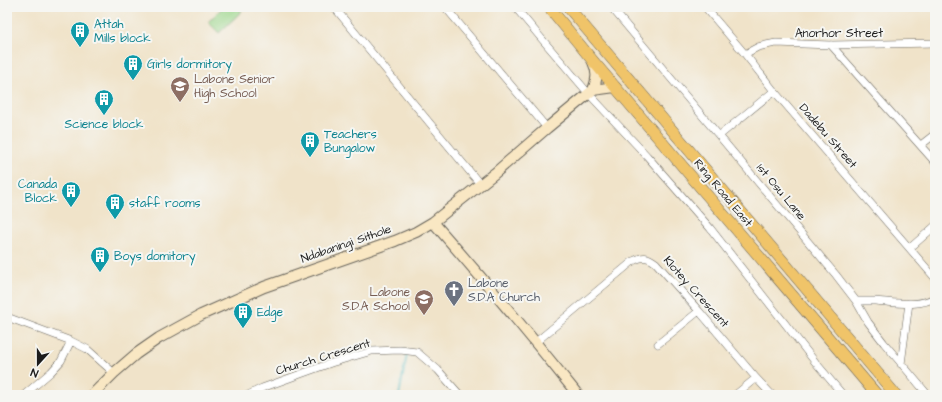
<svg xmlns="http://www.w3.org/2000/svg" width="942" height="402" font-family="'Architects Daughter',sans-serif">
	<rect width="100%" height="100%" fill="#f6f6f2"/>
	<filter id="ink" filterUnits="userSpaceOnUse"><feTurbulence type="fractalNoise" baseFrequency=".025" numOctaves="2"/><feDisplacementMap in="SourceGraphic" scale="8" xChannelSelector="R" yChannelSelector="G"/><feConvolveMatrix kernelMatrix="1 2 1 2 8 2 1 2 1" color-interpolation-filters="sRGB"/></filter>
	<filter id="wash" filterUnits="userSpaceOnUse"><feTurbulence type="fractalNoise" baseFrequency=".012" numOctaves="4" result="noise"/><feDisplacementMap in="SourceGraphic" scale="16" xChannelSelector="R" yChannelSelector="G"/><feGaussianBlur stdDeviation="0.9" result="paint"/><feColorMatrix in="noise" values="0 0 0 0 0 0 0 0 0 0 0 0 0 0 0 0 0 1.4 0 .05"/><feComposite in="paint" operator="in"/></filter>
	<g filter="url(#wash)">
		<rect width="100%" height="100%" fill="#f0e3c9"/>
		<!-- green -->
		<path fill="#9bd68a" stroke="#5c7953" d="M223 7H238L242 11 219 33 208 22Z"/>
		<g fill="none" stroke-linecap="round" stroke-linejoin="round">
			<!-- stream -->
			<path stroke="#45b5bb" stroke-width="2" d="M399 395 407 354"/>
		</g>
	</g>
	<g filter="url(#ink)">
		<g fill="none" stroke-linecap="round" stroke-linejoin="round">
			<!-- street casing -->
			<g stroke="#666259" stroke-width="8">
				<path id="street" d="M334 7 480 184
					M445 7 547 128
					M515 7 541 38 589 94 647 156 710 228 816 363 843 395
					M611 7 836 275 856 301 868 322 884 343 928 395
					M705 7 745 54 774 91 935 278
					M831 45 935 162
					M745 54 758 47 766 45 776 43 831 45 935 43
					M720 135 774 91
					M921 145 935 134
					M910 248 935 226
					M856 301C862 301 869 301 875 301 892 302 921 308 935 297
					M7 317 71 341 87 349 114 373
					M536 342 633 261C643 256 647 256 656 263L699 311 756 378 772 395
					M658 344 699 311
					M901 364 909 303
					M24 395 51 372 61 361 71 341
					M248 395 262 388 331 363 372 351 400 350 417 352 438 370 460 395
					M735 395 756 378"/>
			</g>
			<!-- secondary casing -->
			<g stroke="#666259" stroke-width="12">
				<path id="secondary" d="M593 90C597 80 598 72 593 62
					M433 222C483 279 531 336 578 395
					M92 395 114 373 136 354 159 338 201 315 264 287 395 241 416 232 433 222 495 173 547 128 593 90 615 87"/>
			</g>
			<!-- primary casing -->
			<g stroke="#666259" stroke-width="12">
				<path id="primary" d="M549 7 593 61 877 395
					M568 7 896 395"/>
			</g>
			<!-- street -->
			<use href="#street" stroke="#fff" stroke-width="7"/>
			<!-- secondary -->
			<use href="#secondary" stroke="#f9e7c3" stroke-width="10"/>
			<!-- primary -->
			<use href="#primary" stroke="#f0c469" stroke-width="11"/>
		</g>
	</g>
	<!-- icons -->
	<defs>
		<g id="building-pin" transform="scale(1)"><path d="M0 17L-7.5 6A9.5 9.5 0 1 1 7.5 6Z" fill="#0f9aa8" stroke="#f6f6f2"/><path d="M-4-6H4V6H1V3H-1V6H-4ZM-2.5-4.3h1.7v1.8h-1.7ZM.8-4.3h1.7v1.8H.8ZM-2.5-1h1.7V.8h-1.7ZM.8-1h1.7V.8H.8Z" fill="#fff"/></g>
		<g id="school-pin" transform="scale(1)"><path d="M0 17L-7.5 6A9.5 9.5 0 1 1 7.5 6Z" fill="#8d6e63" stroke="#f6f6f2"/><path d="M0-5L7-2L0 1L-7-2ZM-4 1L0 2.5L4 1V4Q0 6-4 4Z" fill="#fff"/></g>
		<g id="church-pin" transform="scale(1)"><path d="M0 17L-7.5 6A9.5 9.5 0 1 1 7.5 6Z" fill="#6b7280" stroke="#f6f6f2"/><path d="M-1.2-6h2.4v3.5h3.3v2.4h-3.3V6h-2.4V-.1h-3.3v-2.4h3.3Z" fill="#fff"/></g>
	</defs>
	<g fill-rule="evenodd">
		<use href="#building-pin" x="80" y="31"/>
		<use href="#building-pin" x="133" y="64"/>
		<use href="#school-pin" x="180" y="86"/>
		<use href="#building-pin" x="104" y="99"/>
		<use href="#building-pin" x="310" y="141"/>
		<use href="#building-pin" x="71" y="191"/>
		<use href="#building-pin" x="115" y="203"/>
		<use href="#building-pin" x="100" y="256"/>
		<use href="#church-pin" x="454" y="290"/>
		<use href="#school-pin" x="424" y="299"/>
		<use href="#building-pin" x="243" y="312"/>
	</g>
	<g text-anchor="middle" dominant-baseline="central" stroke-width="4" stroke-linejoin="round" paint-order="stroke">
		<!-- culture labels -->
		<g font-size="12" fill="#0d838f" stroke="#f6f6f2" text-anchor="start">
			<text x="94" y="24">Attah<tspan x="94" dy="14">Mills block</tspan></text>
			<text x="147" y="64">Girls dormitory</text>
			<text x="104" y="124" text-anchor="middle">Science block</text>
			<text x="324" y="134">Teachers<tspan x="324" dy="14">Bungalow</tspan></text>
			<text x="57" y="184" text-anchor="end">Canada<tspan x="57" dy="14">Block</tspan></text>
			<text x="129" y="203">staff rooms</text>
			<text x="114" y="256">Boys domitory</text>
			<text x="257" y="312">Edge</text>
		</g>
		<!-- street labels -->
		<g font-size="12" fill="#1c1c1c" stroke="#f6f6f2">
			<text x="839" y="33">Anorhor Street</text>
			<text transform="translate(828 136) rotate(49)">Dadebu Street</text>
			<text transform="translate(781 192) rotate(50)">1st Osu Lane</text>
			<text transform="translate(723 193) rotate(50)">Ring Road East</text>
			<text transform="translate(346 244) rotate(-19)">Ndabaningi Sithole</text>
			<text transform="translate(696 292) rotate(48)">Klotey Crescent</text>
			<text transform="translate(323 357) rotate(-17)">Church Crescent</text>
		</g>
		<!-- education labels -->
		<g font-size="12" fill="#785e54" stroke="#f6f6f2" text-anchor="start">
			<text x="194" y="79">Labone Senior<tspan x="194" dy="14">High School</tspan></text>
			<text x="410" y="292" text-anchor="end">Labone<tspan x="410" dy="14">S.D.A School</tspan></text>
		</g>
		<!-- worship labels -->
		<g font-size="12" fill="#5b616d" stroke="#f6f6f2" text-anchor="start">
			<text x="468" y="283">Labone<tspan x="468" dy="14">S.D.A Church</tspan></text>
		</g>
	</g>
	<!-- margin -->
	<rect width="942" height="402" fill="none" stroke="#f6f6f2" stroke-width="24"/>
	<!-- north arrow -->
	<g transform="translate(38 364) rotate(201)" stroke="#f6f6f2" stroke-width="3" paint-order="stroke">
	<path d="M0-3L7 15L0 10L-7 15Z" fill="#1c1c1c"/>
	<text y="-6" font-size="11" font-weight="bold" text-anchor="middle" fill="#1c1c1c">N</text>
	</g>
</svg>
